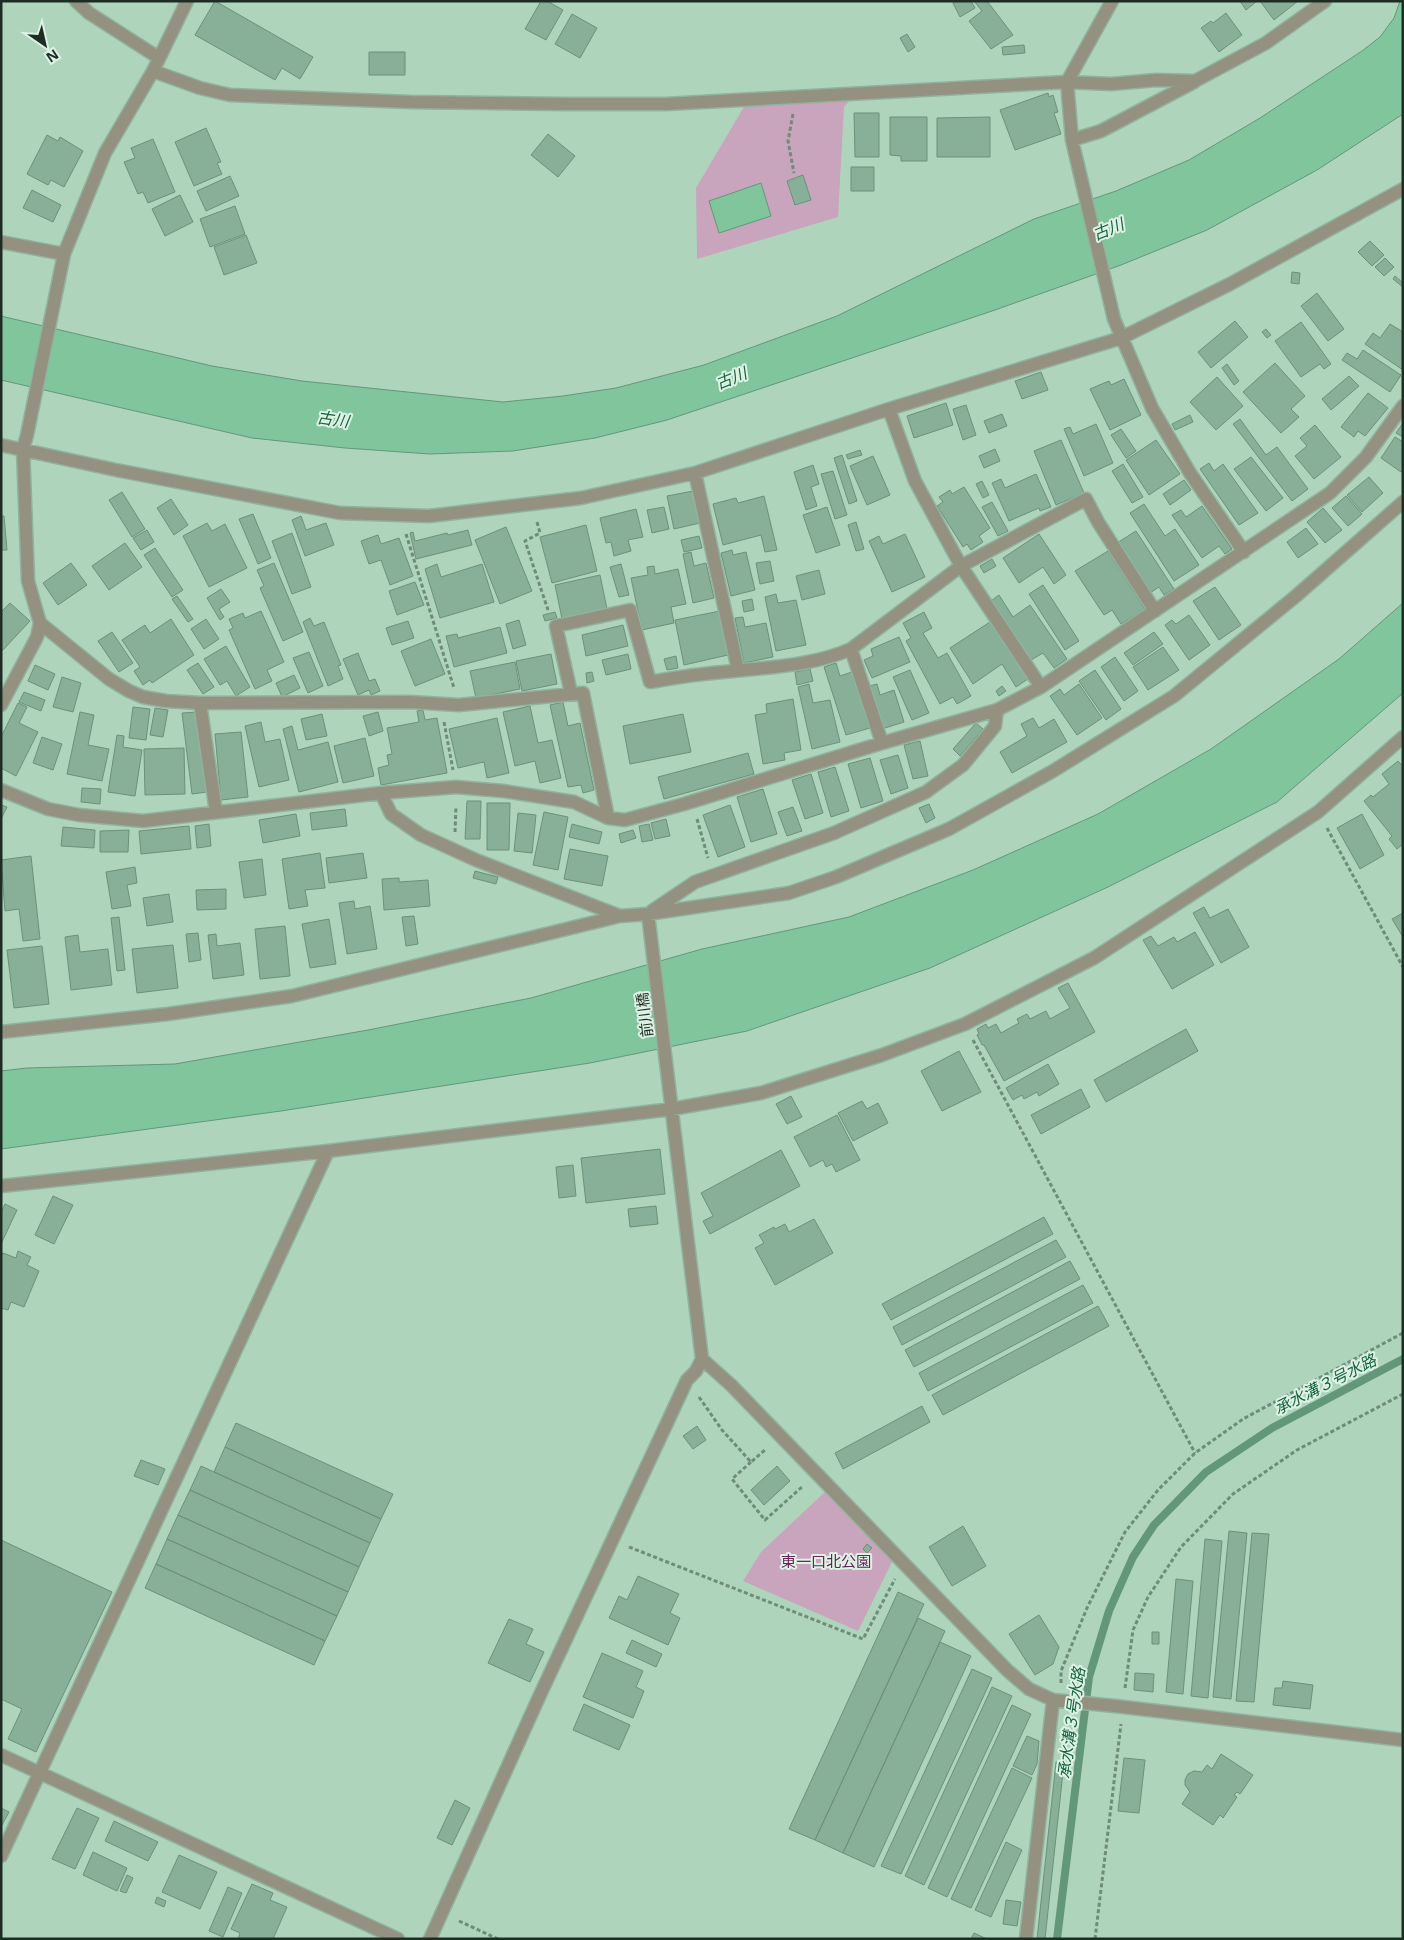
<svg xmlns="http://www.w3.org/2000/svg" width="1404" height="1940" font-family="'Noto Sans','Noto Sans JP',sans-serif">
	<rect width="100%" height="100%" fill="#aed5bc"/>
	<!-- green -->
	<path fill="#c8a4bd" d="M852 98 844 107 838 217 697 259 696 188 745 105Z
		M827 1490 893 1560 858 1631 743 1581 761 1552Z"/>
	<!-- water -->
	<path fill="#81c59d" stroke="#639779" d="M1400 1H1403V114L1317 170 1207 230 1121 265 995 310 667 420 595 438 513 451 430 454 345 448 252 438 1 380V316L212 366 302 381 503 402 563 396 616 388 704 365 837 316 1034 219 1116 191 1189 160 1260 118 1362 51 1380 37 1394 18Z
		M761 183 771 216 719 233 709 201Z
		M1403 603V693L1277 802 1108 887 930 968 747 1031 590 1063 281 1111 1 1149V1071L27 1068 175 1064 368 1030 531 998 702 949 849 917 973 870 1098 814 1211 749 1339 659Z"/>
	<g fill="none" stroke-linecap="round" stroke-linejoin="round">
		<!-- stream -->
		<path stroke="#639779" stroke-width="8" d="M1057 1939 1089 1677 1109 1611 1133 1557 1154 1525 1206 1472 1272 1428 1403 1359"/>
	</g>
	<!-- building -->
	<path fill="#88af97" stroke="#6b9179" d="M215 1 313 57 300 79 282 68 275 80 195 35Z
		M541 1H547L563 10 546 40 525 29Z
		M957 1H971L975 8 960 17 953 3Z
		M974 1H987L1013 35 991 49 969 21 982 11Z
		M1240 1H1257L1246 10Z
		M1260 1H1298L1274 20Z
		M1226 13 1242 35 1219 52 1201 28 1211 21 1213 23Z
		M572 14 597 28 580 58 555 44Z
		M907 34 915 47 908 52 900 38Z
		M1024 45 1025 53 1003 55 1002 47Z
		M369 52H405V75H369Z
		M1048 93 1049 97 1053 95 1058 112 1054 113 1061 134 1015 150 1000 110Z
		M854 113H879V157H855Z
		M890 117H927V161H901V156L890 155Z
		M990 117V157H937V118Z
		M206 128 221 162 217 163 222 174 194 186 175 142Z
		M548 134 575 156 558 177 531 155Z
		M47 135 58 141 60 137 83 151 64 187 51 180 48 185 27 174Z
		M153 139 175 192 148 203 143 192 138 194 124 162 135 158 131 148Z
		M851 167H874V191H851Z
		M803 175 811 200 795 205 787 181Z
		M230 176 239 196 206 211 197 191Z
		M32 190 61 205 53 222 23 208Z
		M180 195 193 222 165 236 152 209Z
		M235 206 245 234 210 247 200 219Z
		M246 235 257 263 224 275 214 247Z
		M1370 241 1384 255 1372 266 1358 252Z
		M1385 258 1394 267 1384 276 1375 267Z
		M1292 272 1300 273 1299 284 1291 283Z
		M1395 276 1403 283V287L1393 279Z
		M1317 293 1344 329 1328 341 1301 306Z
		M1235 321 1248 337 1211 368 1198 352Z
		M1301 322 1331 364 1324 369 1320 364 1301 377 1275 341Z
		M1390 324 1403 332V370L1365 344 1373 333 1380 338Z
		M1266 329 1271 335 1267 338 1262 332Z
		M1363 350 1401 375 1390 392 1342 360 1347 353 1357 359Z
		M1275 363 1305 396 1291 409 1299 417 1281 433 1243 392Z
		M1227 364 1239 381 1234 385 1222 368Z
		M1041 372 1048 390 1022 399 1015 381Z
		M1349 376 1359 386 1331 410 1322 399Z
		M1217 377 1243 406 1216 430 1190 402Z
		M1124 379 1141 415 1110 430 1090 389 1109 381 1111 385Z
		M1368 393 1388 408 1365 436 1358 431 1354 437 1341 427Z
		M946 403 953 425 914 438 907 416Z
		M966 405 976 435 963 440 953 409Z
		M1002 414 1007 426 989 433 984 421Z
		M1190 415 1193 422 1175 430 1172 424Z
		M1240 419 1266 455 1277 447 1308 489 1292 501 1233 424Z
		M1403 423V437L1396 433Z
		M1096 424 1113 463 1084 476 1064 429 1070 427 1073 434Z
		M1315 425 1341 457 1314 479 1295 456 1307 446 1300 438Z
		M1121 429 1136 451 1126 458 1111 435Z
		M1395 437 1403 442V469L1401 472 1381 458Z
		M1061 440 1084 493 1056 505 1034 451Z
		M1156 440 1180 474 1149 495 1126 460Z
		M995 449 1000 461 984 468 979 456Z
		M860 450 862 455 848 459 846 455Z
		M842 455 857 501 849 504 834 458Z
		M873 456 890 495 867 505 850 466Z
		M1251 457 1283 498 1266 511 1234 469Z
		M1209 463 1214 471 1223 464 1258 513 1239 525 1200 469Z
		M1123 464 1143 497 1132 503 1112 471Z
		M813 465 819 484 811 487 817 506 806 510 794 472Z
		M833 471 847 515 835 519 821 474Z
		M1036 474 1051 507 1040 511 1039 508 1009 521 992 483 1001 479 1005 488Z
		M1369 477 1383 493 1362 512 1347 495Z
		M1184 480 1191 490 1170 505 1163 494Z
		M982 481 989 495 983 498 976 484Z
		M964 487 990 528 979 536 983 542 971 550 967 544 963 547 937 506 943 502 939 497 950 490 952 494Z
		M693 491 700 523 674 529 667 496Z
		M122 492 145 529 132 537 109 500Z
		M764 496 777 550 765 552 761 535 723 545 713 504 736 498 738 503Z
		M1346 496 1362 514 1348 526 1332 508Z
		M171 499 188 525 174 535 157 508Z
		M992 502 1008 531 998 536 982 507Z
		M1144 504 1165 536 1175 529 1199 565 1174 581 1130 513Z
		M1202 506 1232 549 1225 554 1219 546 1202 558 1172 515 1181 510 1186 517Z
		M664 507 669 529 652 533 647 510Z
		M827 507 840 545 816 553 803 515Z
		M1323 508 1342 530 1325 543 1307 522Z
		M636 509 643 537 628 540 631 551 614 556 611 542 606 543 600 518Z
		M253 514 271 558 258 564 239 519Z
		M1 516H4L7 550H1Z
		M301 516 306 530 326 523 334 545 305 556 292 520Z
		M856 522 864 549 856 551 848 525Z
		M207 523 212 531 225 524 247 568 209 587 183 536Z
		M586 525 597 571 552 583 540 537Z
		M506 527 532 591 500 604 475 540Z
		M1306 528 1318 544 1298 558 1287 542Z
		M147 530 154 542 141 550 133 538Z
		M468 530 472 545 416 559 410 533 413 532 415 541 447 533 448 535Z
		M1136 531 1174 589 1164 595 1159 587 1150 593 1117 543Z
		M292 533 311 587 292 594 272 541Z
		M905 534 925 577 892 592 869 541 879 536 883 544Z
		M1039 534 1066 575 1054 584 1043 567 1019 583 1003 558Z
		M378 535 381 544 399 538 413 576 390 585 381 560 369 564 361 541Z
		M699 536 702 548 684 552 681 540Z
		M125 543 142 567 109 590 92 566Z
		M155 548 183 590 172 597 144 555Z
		M732 550 733 555 746 552 755 590 731 596 721 553Z
		M1108 551 1145 609 1121 624 1112 610 1104 615 1075 571Z
		M691 552 694 566 706 563 714 598 693 603 683 554Z
		M992 559 996 566 984 573 980 566Z
		M770 561 774 581 760 584 756 563Z
		M71 563 87 585 58 605 43 583Z
		M274 563 303 632 283 641 260 588 264 586 257 570Z
		M437 564 441 577 482 564 494 602 440 618 425 569Z
		M621 564 629 595 619 597 610 567Z
		M654 566 655 574 678 569 686 604 671 607 674 623 642 630 631 578 648 575 647 567Z
		M819 570 825 594 802 600 796 576Z
		M600 575 607 609 562 619 555 585Z
		M415 582 424 605 397 615 389 591Z
		M1043 585 1079 641 1065 650 1029 594Z
		M1215 587 1241 625 1219 640 1193 601Z
		M221 589 230 602 219 609 224 617 220 620 207 598Z
		M776 594 778 603 796 600 806 645 776 651 765 597Z
		M999 595 1013 617 1030 605 1067 659 1054 668 1043 653 1031 660 991 601Z
		M177 596 193 619 188 622 172 599Z
		M752 599 754 610 744 612 742 601Z
		M10 603 30 621 1 652V612Z
		M261 611 284 662 267 670 272 681 255 689 229 630 233 628 229 619 243 613 245 618Z
		M720 611 728 655 684 665 675 620Z
		M555 612 557 618 545 621 543 615Z
		M924 612 932 628 923 633 938 658 947 653 971 696 957 704 953 697 940 704 906 641 911 638 903 623Z
		M1189 615 1210 645 1189 660 1165 625 1172 620 1176 624Z
		M743 617 745 627 766 623 773 657 744 663 735 618Z
		M310 618 314 626 324 622 341 665 338 666 343 679 328 686 303 622Z
		M171 619 194 655 152 683 150 680 143 685 134 671 140 667 122 640 145 625 150 633Z
		M206 619 219 639 204 649 191 629Z
		M519 620 526 645 513 649 506 624Z
		M993 620 1031 677 1016 687 1002 664 973 684 950 648Z
		M408 621 414 638 392 645 386 628Z
		M623 625 628 646 586 656 582 635Z
		M500 627 507 653 454 667 446 636 457 634 458 638Z
		M112 632 133 663 119 672 98 641Z
		M1154 632 1163 644 1133 665 1124 653Z
		M899 637 910 662 872 678 864 660 873 656 871 649Z
		M431 639 445 674 415 686 401 651Z
		M226 646 250 687 236 696 227 681 220 685 204 659Z
		M1163 647 1179 670 1148 690 1133 667Z
		M309 652 323 686 308 693 293 658Z
		M358 653 369 681 375 679 380 691 371 695 369 690 358 695 343 659Z
		M551 654 557 684 522 691 516 661Z
		M628 654 631 669 606 675 602 660Z
		M676 656 678 668 667 670 664 659Z
		M1115 657 1138 691 1124 701 1101 667Z
		M515 662 520 689 476 698 470 671Z
		M198 663 214 687 203 694 187 670Z
		M836 663 840 676 852 672 870 728 846 735 824 667Z
		M35 665 55 674 48 690 28 681Z
		M810 669 813 681 797 685 795 672Z
		M910 670 929 713 912 720 893 677Z
		M1095 670 1121 709 1106 720 1079 681Z
		M592 672 594 681 587 683 586 673Z
		M294 675 300 688 282 697 276 683Z
		M62 677 81 683 73 712 53 707Z
		M809 684 813 703 830 700 840 742 812 749 798 687Z
		M877 684 880 695 894 690 904 722 882 729 869 686Z
		M1079 684 1102 718 1077 735 1050 696 1060 689 1064 695Z
		M1002 686 1006 691 999 696 996 691Z
		M24 692 45 700 41 711 19 702Z
		M793 699 801 750 784 753 785 760 763 764 755 715 767 713 766 704Z
		M563 702 568 726 580 723 594 790 583 793 581 785 568 787 550 705Z
		M18 703 27 707 19 723 38 732 16 776 1 768V737Z
		M530 706 538 743 552 740 561 778 540 783 535 761 515 766 503 712Z
		M133 707 150 709 146 740 129 738Z
		M155 708 168 710 163 737 150 735Z
		M423 710 425 720 437 718 447 773 381 785 378 768 389 765 387 755 392 754 387 728 419 722 417 711Z
		M80 712 94 715 88 745 109 749 102 781 67 774Z
		M197 712 207 792 192 794 182 713Z
		M378 712 383 731 369 736 363 716Z
		M322 714 327 736 306 740 301 719Z
		M683 714 691 752 630 764 623 726Z
		M497 718 509 773 487 778 484 762 458 768 449 729Z
		M1033 718 1039 728 1054 719 1067 742 1012 773 1000 752 1027 736 1021 724Z
		M261 722 265 742 280 739 289 780 259 787 245 726Z
		M976 723 983 729 960 756 953 749Z
		M292 726 298 750 328 742 338 782 299 792 283 729Z
		M241 732 248 797 221 800 215 734Z
		M117 735 124 736 123 747 142 750 135 796 108 792Z
		M42 737 62 744 53 770 33 763Z
		M365 738 374 776 343 783 334 746Z
		M920 741 928 776 913 779 904 745Z
		M184 748 185 794 145 795 144 749Z
		M748 753 754 774 664 799 658 777Z
		M898 755 908 788 891 794 880 760Z
		M870 758 883 801 861 808 848 764Z
		M1398 761 1403 766V844L1397 849 1389 839 1392 836 1364 801 1371 795 1373 797 1389 784 1382 774Z
		M835 767 849 811 831 817 818 772Z
		M811 774 823 813 805 819 792 780Z
		M82 788 101 789 100 804 81 802Z
		M763 789 777 834 751 842 737 797Z
		M467 801H481L480 839H465Z
		M487 803H510L509 850H487Z
		M929 804 935 818 926 823 919 808Z
		M1 805 7 807 1 819Z
		M730 805 745 847 718 857 703 815Z
		M793 807 802 831 787 836 778 812Z
		M345 809 347 826 312 830 310 813Z
		M544 812 568 817 558 870 533 865Z
		M518 813 536 815 532 853 514 851Z
		M296 814 300 836 263 843 259 820Z
		M1362 814 1384 855 1360 869 1337 828Z
		M666 819 670 836 655 839 651 823Z
		M209 824 211 846 197 848 195 826Z
		M572 824 602 832 599 844 569 837Z
		M649 824 653 840 642 842 639 826Z
		M189 826 191 849 141 854 139 831Z
		M63 827 95 830 94 848 61 846Z
		M129 830 128 852H100V831Z
		M633 830 636 838 621 843 619 834Z
		M570 849 608 856 602 886 564 879Z
		M320 853 325 888 305 890 308 906 289 909 282 859Z
		M363 853 367 878 329 883 326 858Z
		M31 856 40 939 23 941 19 909 5 911 1 860Z
		M262 859 266 895 244 898 239 862Z
		M135 867 137 883 127 885 131 906 112 909 106 872Z
		M475 871 498 877 496 884 473 878Z
		M399 878V882L428 880 430 906 384 910 382 879Z
		M226 889V909L197 910 196 890Z
		M169 894 173 922 147 926 143 898Z
		M354 901 355 909 370 906 377 949 347 954 339 903Z
		M1204 907 1210 918 1228 909 1249 947 1221 963 1193 913Z
		M1403 913V937L1392 919Z
		M414 916 418 944 406 946 402 917Z
		M119 917 125 970 117 971 111 918Z
		M329 919 336 964 310 968 302 924Z
		M285 926 290 976 260 979 255 929Z
		M1195 932 1214 965 1172 989 1143 940 1151 936 1158 946 1174 937 1177 942Z
		M198 933 201 960 189 962 186 934Z
		M216 934 217 946 240 943 244 975 213 979 208 935Z
		M78 935 80 952 108 949 112 985 71 990 65 937Z
		M173 945 178 988 137 993 132 949Z
		M42 946 49 1004 14 1008 7 950Z
		M1068 983 1095 1032 1004 1081 984 1045H982L977 1035 979 1034 977 1029 986 1024 988 1028 996 1024 1001 1033 1019 1023 1017 1019 1027 1014 1030 1019 1046 1011 1050 1019 1070 1008 1058 988Z
		M1186 1029 1198 1051 1106 1102 1094 1080Z
		M959 1051 981 1092 942 1111 921 1071Z
		M1048 1064 1059 1084 1039 1096 1037 1092 1024 1099 1022 1095 1013 1100 1006 1088Z
		M1081 1089 1090 1107 1041 1134 1031 1115Z
		M791 1096 802 1117 787 1124 776 1104Z
		M862 1101 867 1109 878 1103 888 1123 853 1141 838 1113Z
		M837 1115 860 1160 836 1172 832 1164 826 1167 823 1160 810 1167 794 1137Z
		M660 1149 665 1194 586 1203 581 1158Z
		M781 1150 800 1186 710 1234 703 1221 713 1216 701 1193Z
		M573 1165 576 1196 559 1198 556 1167Z
		M53 1196 73 1205 54 1244 35 1235Z
		M5 1204 17 1210 1 1244V1212Z
		M656 1206 658 1224 630 1227 628 1209Z
		M1044 1217 1053 1234 891 1320 882 1304Z
		M814 1219 833 1253 775 1285 755 1248 764 1243 759 1235 774 1227 775 1229 785 1224 789 1232Z
		M1056 1240 1066 1257 902 1345 893 1327Z
		M18 1251 31 1257 27 1265 39 1271 24 1307 11 1302 8 1310 1 1308V1257L3 1253 16 1258Z
		M1070 1261 1080 1279 914 1367 905 1350Z
		M1083 1285 1093 1303 928 1391 919 1373Z
		M1098 1306 1109 1326 943 1415 932 1395Z
		M922 1406 930 1422 843 1469 835 1453Z
		M236 1423 393 1494 381 1519 225 1447Z
		M697 1426 706 1440 693 1449 683 1436Z
		M225 1447 381 1519 370 1543 214 1472Z
		M141 1460 165 1469 158 1485 134 1476Z
		M201 1466 370 1543 359 1567 190 1490Z
		M777 1466 790 1481 764 1505 751 1490Z
		M190 1490 359 1567 348 1592 178 1515Z
		M178 1515 348 1592 337 1616 167 1539Z
		M963 1526 986 1566 952 1586 929 1547Z
		M1229 1531 1247 1533 1231 1699 1213 1697Z
		M1252 1533 1269 1534 1254 1702 1236 1701Z
		M167 1539 337 1616 325 1641 156 1564Z
		M1205 1539 1222 1541 1208 1698 1191 1696Z
		M1 1540 112 1592 36 1752 8 1739 22 1709 1 1699Z
		M867 1544 872 1548 867 1553 863 1549Z
		M156 1564 325 1641 314 1665 145 1588Z
		M638 1576 679 1594 670 1613 680 1618 668 1645 609 1618 619 1596 627 1600Z
		M1176 1579 1193 1581 1183 1694 1166 1692Z
		M898 1592 924 1604 815 1840 789 1829Z
		M1039 1615 1059 1647 1053 1664 1035 1675 1009 1634Z
		M918 1618 945 1631 843 1853 815 1840Z
		M509 1619 533 1629 526 1644 544 1652 530 1682 488 1663Z
		M1152 1632H1159V1644H1152Z
		M632 1640 662 1654 656 1667 626 1653Z
		M940 1642 971 1656 874 1867 843 1853Z
		M602 1653 643 1671 636 1687 644 1691 633 1718 583 1697Z
		M972 1669 992 1678 901 1874 881 1866Z
		M1135 1673 1154 1674 1153 1692 1134 1690Z
		M1283 1681 1313 1685 1310 1709 1273 1705 1275 1688H1282Z
		M992 1687 1012 1696 924 1885 905 1876Z
		M584 1704 630 1725 619 1750 573 1730Z
		M1012 1705 1031 1714 947 1897 928 1888Z
		M1027 1736 1039 1741 1037 1764 1032 1775 1013 1766Z
		M1221 1754 1253 1775 1240 1794 1237 1792 1234 1795 1237 1797 1223 1818 1220 1815 1213 1825 1182 1804 1190 1792 1185 1785V1780L1188 1774 1194 1771 1202 1772 1207 1765 1212 1769Z
		M1124 1758 1145 1760 1139 1813 1118 1811Z
		M1056 1762 1064 1763 1045 1939H1037Z
		M1012 1768 1032 1778 971 1908 951 1899Z
		M455 1800 470 1808 452 1845 437 1838Z
		M1 1808 9 1812 2 1825H1Z
		M77 1808 99 1818 75 1869 52 1859Z
		M114 1821 158 1842 148 1861 105 1841Z
		M1006 1842 1022 1850 991 1917 975 1910Z
		M93 1852 127 1868 117 1891 83 1875Z
		M179 1855 217 1872 200 1909 162 1892Z
		M127 1875 133 1878 126 1893 120 1891Z
		M252 1884 273 1893 270 1900 287 1907 273 1939H238L240 1933 231 1929Z
		M228 1887 242 1893 223 1937 209 1931Z
		M157 1897 166 1901 164 1907 155 1903Z
		M1006 1900 1021 1902 1017 1926 1003 1924Z
		M974 1933 987 1939H971Z"/>
	<g fill="none" stroke-linecap="round" stroke-linejoin="round">
		<!-- minor casing -->
		<g stroke="#91b39e" stroke-width="15">
			<path id="minor" d="M76 1 89 13 159 58
				M187 1 153 71 105 153 64 254 27 435 23 449 28 581 40 623 109 679 129 691 143 697 166 701 200 703 410 702 459 705 583 693 608 818
				M1112 1 1067 82 1072 140 1114 319 1152 408 1190 473 1244 552
				M153 71 200 88 230 95 411 102 565 104H666L1067 82 1111 84 1156 80 1195 81 1266 43 1325 1
				M1072 140 1101 131 1194 82
				M1 242 64 254
				M889 409 915 481 949 544 961 566 1041 687
				M1 445 116 470 340 513 429 516 581 498 695 473 889 409 1121 338 1230 284 1403 189
				M695 473 738 670
				M851 649 882 743
				M571 693 556 626 630 610 650 682C678 677 706 673 734 671 772 667 815 665 851 649L961 566 1086 499 1098 522 1155 611
				M200 703 216 812
				M1 705 37 637 40 623
				M1 790 48 809 79 815 143 821 381 793 456 787 503 791 574 802 608 818 625 820 684 804 882 743 997 710 1041 687 1330 493 1366 457 1403 406
				M381 793 391 814 421 835 476 860 620 916
				M652 911 695 882 834 833 926 792 963 765 995 726 997 710
				M648 914 702 1359 731 1385 1007 1670 1029 1689 1053 1700 1115 1706 1403 1740
				M1 1032 168 1014 292 996 620 916 648 914 789 893 836 877 949 829 1053 771 1174 696 1296 596 1403 502
				M1 1186 328 1151 672 1109 761 1093 882 1055 965 1024 1094 958 1318 812 1403 737
				M1 1755 398 1939
				M1 1856 328 1151
				M430 1939 539 1697 687 1380 696 1371 702 1359
				M1026 1939 1053 1700"/>
		</g>
		<!-- path -->
		<path stroke="#6f8b79" stroke-width="3" stroke-dasharray="4 2.5" stroke-linecap="butt" d="M793 114 788 141 794 173
			M537 522 540 533 525 541 548 610
			M406 534 454 688
			M444 722 453 770
			M697 819 708 858
			M1327 828 1403 967
			M455 832 456 806
			M973 1040 1195 1453
			M699 1397 722 1430 751 1462 766 1449
			M751 1462 732 1479 765 1520 803 1486
			M629 1547 863 1639 895 1579
			M1061 1683V1671L1087 1608 1125 1532 1158 1490 1195 1453 1243 1419 1403 1333
			M1125 1688 1133 1630 1148 1597 1181 1547 1233 1494 1297 1450 1403 1394
			M459 1921 498 1939
			M1095 1939 1121 1724"/>
		<!-- minor -->
		<use href="#minor" stroke="#949180" stroke-width="12"/>
	</g>
	<g text-anchor="middle" dominant-baseline="central" stroke-width="4" stroke-linejoin="round" paint-order="stroke">
		<!-- street labels -->
		<g font-size="15" fill="#1e2d24" stroke="#ddf1e4">
			<text transform="translate(644 1015) rotate(-97)">前川橋</text>
		</g>
		<!-- park labels -->
		<g font-size="15" fill="#672258" stroke="#ddf1e4">
			<text x="826" y="1561">東一口北公園</text>
		</g>
		<!-- water labels -->
		<g font-size="16" font-style="italic" fill="#16653f" stroke="#ddf1e4">
			<text transform="translate(1108 229) rotate(-22)">古川</text>
			<text transform="translate(731 378) rotate(-22)">古川</text>
			<text transform="translate(333 419) rotate(8)">古川</text>
			<text transform="translate(1325 1384) rotate(-27)">承水溝３号水路</text>
			<text transform="translate(1071 1723) rotate(-82)">承水溝３号水路</text>
		</g>
	</g>
	<!-- border -->
	<rect width="1404" height="1940" fill="none" stroke="#1e2d24" stroke-width="5"/>
	<!-- north arrow -->
	<g transform="translate(45 45) rotate(146)" stroke="#ddf1e4" stroke-width="4" paint-order="stroke">
	<path d="M0-4L9 19L0 12L-9 19Z" fill="#1e2d24"/>
	<text y="-8" font-size="14" font-weight="bold" text-anchor="middle" fill="#1e2d24">N</text>
	</g>
</svg>
